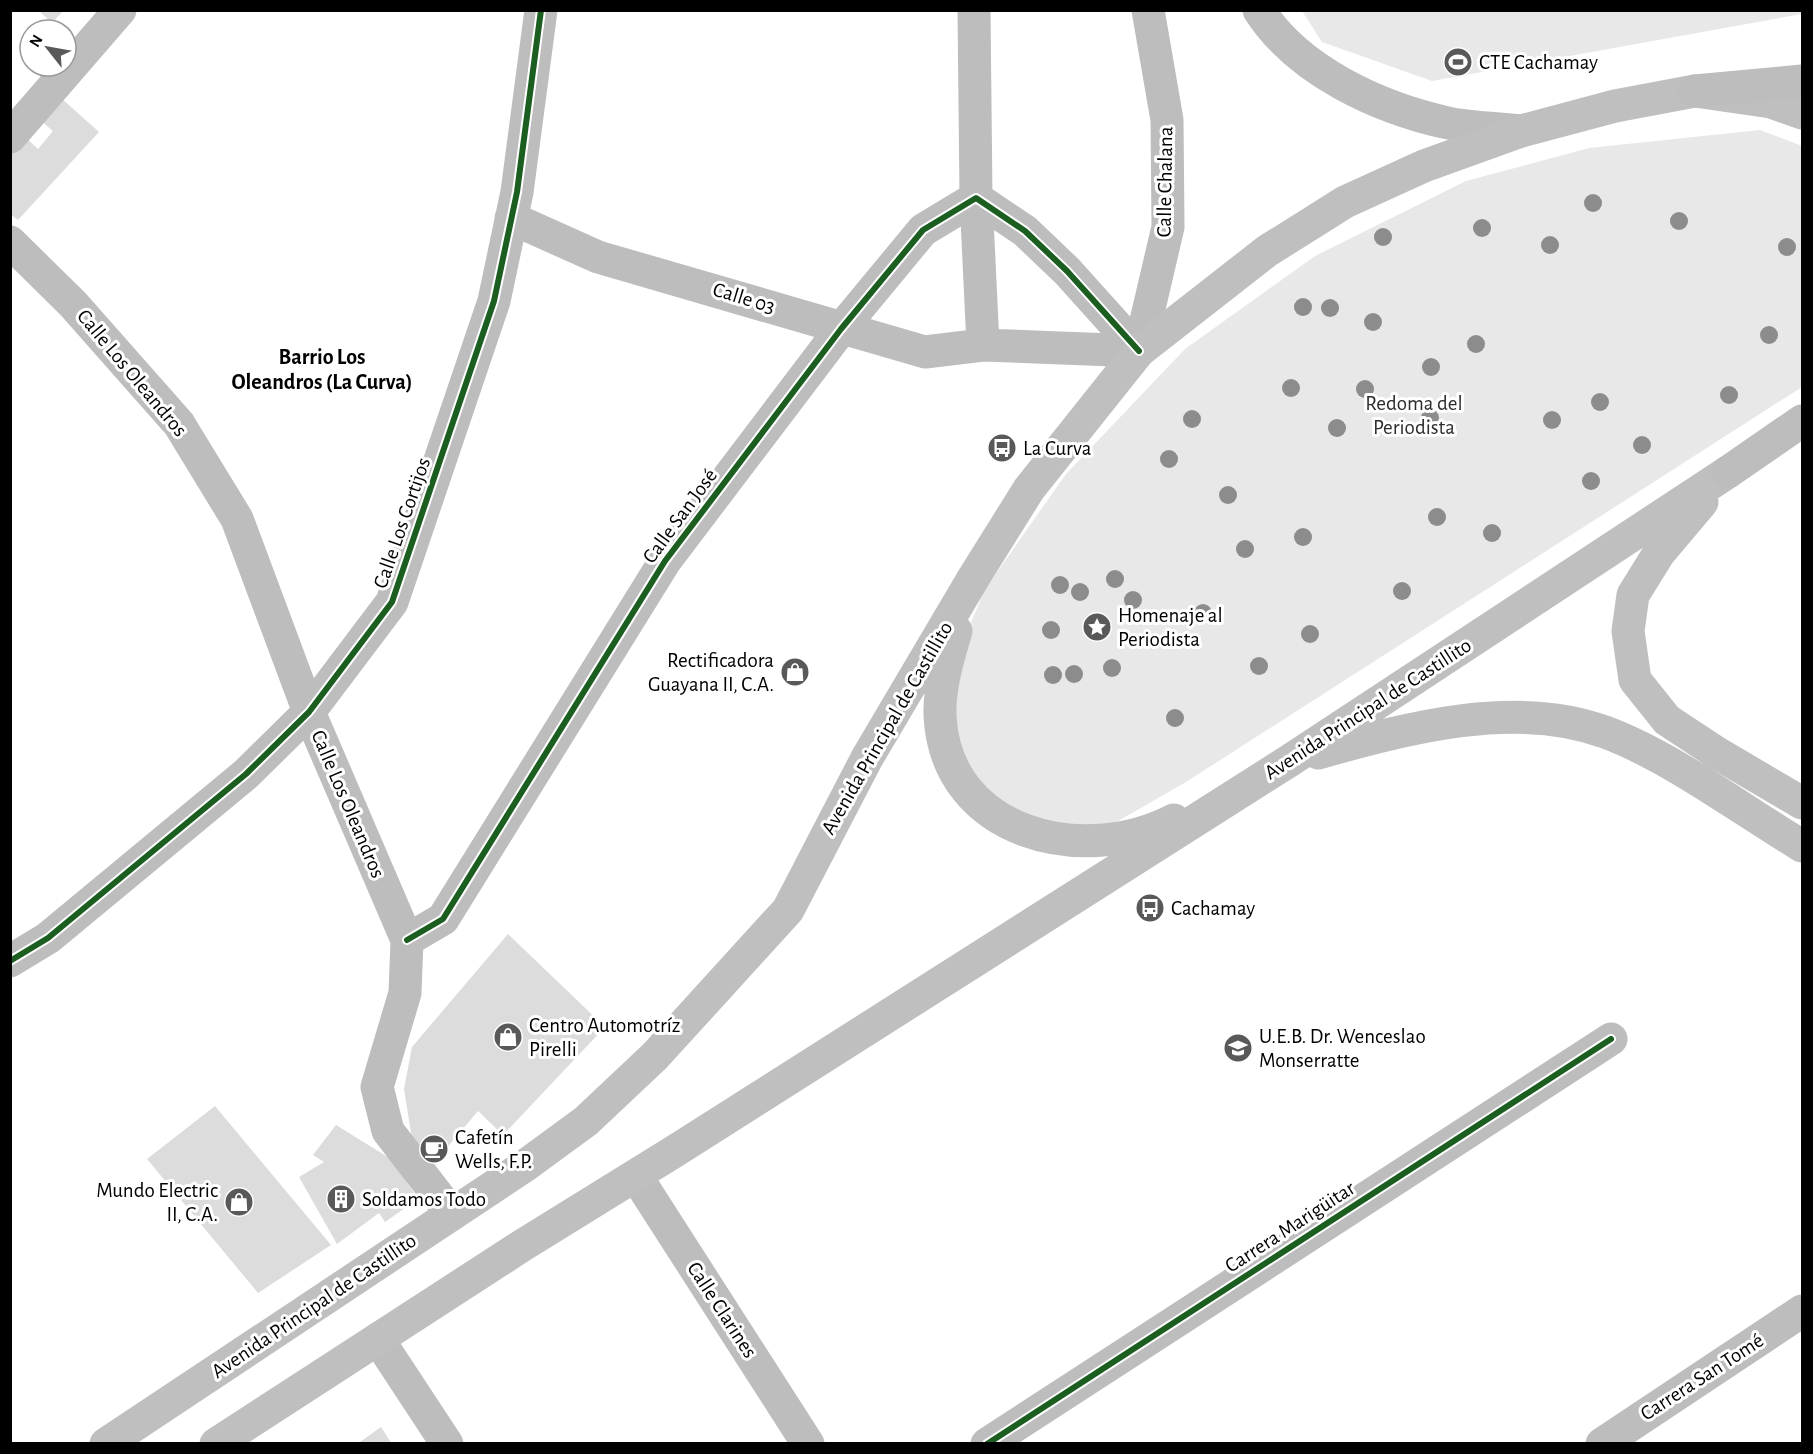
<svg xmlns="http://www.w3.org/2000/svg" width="1813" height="1454" font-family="'Alegreya Sans',sans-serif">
	<rect width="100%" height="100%" fill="#fff"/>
	<!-- green -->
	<path fill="#e8e8e8" d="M1802 10V14L1432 81 1322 42 1302 11Z
		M1760 130 1802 146V387L1186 782 1080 843 1004 821 956 743 955 661 985 589 1066 474 1185 349 1315 256 1466 181 1589 148Z"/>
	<!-- building -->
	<path fill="#dcdcdc" d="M38 10H64L52 23Z
		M61 98 99 132 18 220 10 214V156L26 138 38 149 53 131 40 120Z
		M508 934 605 1027 503 1135 478 1111 434 1163 412 1139 404 1089 412 1047Z
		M215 1106 331 1245 258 1293 147 1159Z
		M336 1125 391 1159 418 1199 385 1222 379 1213 337 1244 299 1177 324 1162 313 1155Z
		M381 1427 392 1444H357Z"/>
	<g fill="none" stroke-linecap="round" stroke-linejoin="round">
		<!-- minor -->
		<path stroke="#bdbdbd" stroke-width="33" d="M974 10 976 198 983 345
			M1259 10C1298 71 1379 108 1448 123 1472 128 1497 128 1521 131
			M10 137 120 10
			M511 218 598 257 925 352 983 345 1139 351
			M10 242 73 304 179 424 237 519 309 712 407 940 405 993 377 1087 388 1131 452 1214
			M1139 351 1168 227 1167 120 1148 10
			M407 940 443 919 665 561 841 329 923 230 976 198 1025 231 1067 271 1139 351
			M10 961 48 938 246 774 309 712 392 602 494 301 517 192 541 10
			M636 1176 808 1444
			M378 1339 447 1444
			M987 1444 1611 1039
			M1602 1444 1802 1311"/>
		<!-- secondary -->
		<path stroke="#bfbfbf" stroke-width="33" d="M1702 502 1659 553 1633 595 1628 631 1635 680 1667 720 1717 753 1802 803
			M956 631C948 658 939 687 940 716 946 835 1083 867 1174 820
			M1318 753C1408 728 1514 699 1605 732 1670 756 1742 810 1802 846
			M106 1444 526 1165 586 1121 655 1056 788 910 867 758 974 577 1029 489 1139 351 1267 251 1345 202 1424 166 1521 131 1615 106 1695 91 1771 102 1802 113
			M216 1444 523 1245 675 1151 1289 761 1728 472"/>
		<!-- primary -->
		<path stroke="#bdbdbd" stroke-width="33" d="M1695 91 1802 81
			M1728 472 1802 421"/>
		<!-- cycleway casing -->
		<g stroke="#fff" stroke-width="10">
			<path id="cycleway" d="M407 940 443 919 665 561 841 329 923 230 976 198 1025 231 1067 271 1139 351
				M10 961 48 938 246 774 309 712 392 602 494 301 517 192 541 10
				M987 1444 1611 1039"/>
		</g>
		<!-- cycleway -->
		<use href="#cycleway" stroke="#1b5e20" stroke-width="6"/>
	</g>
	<!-- trees -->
	<g fill="#8c8c8c">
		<circle cx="1593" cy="203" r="9"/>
		<circle cx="1679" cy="221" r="9"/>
		<circle cx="1482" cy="228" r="9"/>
		<circle cx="1383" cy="237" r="9"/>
		<circle cx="1550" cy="245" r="9"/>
		<circle cx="1787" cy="247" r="9"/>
		<circle cx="1303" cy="307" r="9"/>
		<circle cx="1330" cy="308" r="9"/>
		<circle cx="1373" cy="322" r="9"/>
		<circle cx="1769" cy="335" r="9"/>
		<circle cx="1476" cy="344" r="9"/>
		<circle cx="1431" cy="367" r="9"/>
		<circle cx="1291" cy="388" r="9"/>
		<circle cx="1365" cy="389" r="9"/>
		<circle cx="1729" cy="395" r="9"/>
		<circle cx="1600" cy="402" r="9"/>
		<circle cx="1430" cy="418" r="9"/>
		<circle cx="1192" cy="419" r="9"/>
		<circle cx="1552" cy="420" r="9"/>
		<circle cx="1337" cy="428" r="9"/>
		<circle cx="1642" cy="445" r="9"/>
		<circle cx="1169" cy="459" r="9"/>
		<circle cx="1591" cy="481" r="9"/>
		<circle cx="1228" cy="495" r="9"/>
		<circle cx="1437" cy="517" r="9"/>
		<circle cx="1492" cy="533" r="9"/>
		<circle cx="1303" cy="537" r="9"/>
		<circle cx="1245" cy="549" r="9"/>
		<circle cx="1115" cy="579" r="9"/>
		<circle cx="1060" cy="585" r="9"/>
		<circle cx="1402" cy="591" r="9"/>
		<circle cx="1080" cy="592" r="9"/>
		<circle cx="1133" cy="600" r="9"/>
		<circle cx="1203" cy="613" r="9"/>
		<circle cx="1051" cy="630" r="9"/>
		<circle cx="1310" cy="634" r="9"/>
		<circle cx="1259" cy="666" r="9"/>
		<circle cx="1112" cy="668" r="9"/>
		<circle cx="1074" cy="674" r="9"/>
		<circle cx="1053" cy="675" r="9"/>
		<circle cx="1175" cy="718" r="9"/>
	</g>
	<!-- icons -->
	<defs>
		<g id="stadium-disc" transform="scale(1.5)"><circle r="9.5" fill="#595959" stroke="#fff"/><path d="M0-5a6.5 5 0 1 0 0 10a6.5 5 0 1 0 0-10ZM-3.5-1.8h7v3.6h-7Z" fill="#fff"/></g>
		<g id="bus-disc" transform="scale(1.5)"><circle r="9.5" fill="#595959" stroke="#fff"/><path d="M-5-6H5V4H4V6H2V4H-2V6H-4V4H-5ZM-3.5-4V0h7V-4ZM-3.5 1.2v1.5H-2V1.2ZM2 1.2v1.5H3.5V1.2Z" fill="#fff"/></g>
		<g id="sight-disc" transform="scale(1.5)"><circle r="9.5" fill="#595959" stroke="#fff"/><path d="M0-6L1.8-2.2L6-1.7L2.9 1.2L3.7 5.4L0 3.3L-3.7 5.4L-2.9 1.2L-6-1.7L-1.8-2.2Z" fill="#fff"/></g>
		<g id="shop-disc" transform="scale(1.5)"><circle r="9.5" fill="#595959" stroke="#fff"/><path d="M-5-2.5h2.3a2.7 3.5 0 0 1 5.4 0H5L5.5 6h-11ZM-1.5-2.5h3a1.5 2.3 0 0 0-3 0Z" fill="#fff"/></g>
		<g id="school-disc" transform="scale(1.5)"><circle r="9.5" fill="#595959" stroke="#fff"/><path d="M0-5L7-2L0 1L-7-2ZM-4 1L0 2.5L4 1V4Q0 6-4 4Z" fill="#fff"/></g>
		<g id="cafe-disc" transform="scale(1.5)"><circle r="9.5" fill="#595959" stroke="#fff"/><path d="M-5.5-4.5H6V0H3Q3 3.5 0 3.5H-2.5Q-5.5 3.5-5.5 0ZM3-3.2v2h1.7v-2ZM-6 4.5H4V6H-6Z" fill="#fff"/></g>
		<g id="building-disc" transform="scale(1.5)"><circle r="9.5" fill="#595959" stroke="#fff"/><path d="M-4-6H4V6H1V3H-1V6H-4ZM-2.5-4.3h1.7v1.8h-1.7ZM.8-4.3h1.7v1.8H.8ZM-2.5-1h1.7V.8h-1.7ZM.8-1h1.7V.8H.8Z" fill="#fff"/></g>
	</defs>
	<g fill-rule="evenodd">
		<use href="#stadium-disc" x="1458" y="62"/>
		<use href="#bus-disc" x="1002" y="448"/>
		<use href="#sight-disc" x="1097" y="627"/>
		<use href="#shop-disc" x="795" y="672"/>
		<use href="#bus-disc" x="1150" y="908"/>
		<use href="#shop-disc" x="508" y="1037"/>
		<use href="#school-disc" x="1238" y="1048"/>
		<use href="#cafe-disc" x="434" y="1149"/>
		<use href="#building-disc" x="341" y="1199"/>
		<use href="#shop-disc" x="239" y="1202"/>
	</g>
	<g text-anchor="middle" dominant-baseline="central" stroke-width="6" stroke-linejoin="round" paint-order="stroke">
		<!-- poi labels -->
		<g font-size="21" fill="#000" stroke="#fff" text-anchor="start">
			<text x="1479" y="62">CTE Cachamay</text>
			<text x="1023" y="448">La Curva</text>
			<text x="1118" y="615">Homenaje al<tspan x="1118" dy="24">Periodista</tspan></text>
			<text x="774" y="660" text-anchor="end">Rectificadora<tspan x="774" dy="24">Guayana II, C.A.</tspan></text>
			<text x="1171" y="908">Cachamay</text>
			<text x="529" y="1025">Centro Automotríz<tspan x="529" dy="24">Pirelli</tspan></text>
			<text x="1259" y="1036">U.E.B. Dr. Wenceslao<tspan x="1259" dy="24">Monserratte</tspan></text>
			<text x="455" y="1137">Cafetín<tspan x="455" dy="24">Wells, F.P.</tspan></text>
			<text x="218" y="1190" text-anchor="end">Mundo Electric<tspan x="218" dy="24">II, C.A.</tspan></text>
			<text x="362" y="1199">Soldamos Todo</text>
		</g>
		<!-- street labels -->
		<g font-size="21" fill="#000" stroke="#fff">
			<text transform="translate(1165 182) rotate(-89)">Calle Chalana</text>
			<text transform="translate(744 298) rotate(17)">Calle 03</text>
			<text transform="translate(132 373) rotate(50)">Calle Los Oleandros</text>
			<text transform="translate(680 516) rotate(-54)">Calle San José</text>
			<text transform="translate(402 523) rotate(-71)">Calle Los Cortijos</text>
			<text transform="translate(1368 709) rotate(-33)">Avenida Principal de Castillito</text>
			<text transform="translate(887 728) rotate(-60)">Avenida Principal de Castillito</text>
			<text transform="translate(348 804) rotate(67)">Calle Los Oleandros</text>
			<text transform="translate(1290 1227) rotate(-33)">Carrera Marigüitar</text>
			<text transform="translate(314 1306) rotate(-34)">Avenida Principal de Castillito</text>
			<text transform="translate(722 1310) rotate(57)">Calle Clarines</text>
			<text transform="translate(1702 1377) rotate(-33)">Carrera San Tomé</text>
		</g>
		<!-- park labels -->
		<g font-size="21" fill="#2d2d2d" stroke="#fff">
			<text x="1414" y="403">Redoma del<tspan x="1414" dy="24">Periodista</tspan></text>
		</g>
		<!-- neighbourhood labels -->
		<g font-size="22" font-weight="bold" fill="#000" stroke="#fff">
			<text x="322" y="357">Barrio Los<tspan x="322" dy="25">Oleandros (La Curva)</tspan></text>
		</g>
	</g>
	<!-- border -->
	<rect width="1813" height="1454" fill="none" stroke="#000000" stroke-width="24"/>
	<!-- north arrow -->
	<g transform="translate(48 48) rotate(301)"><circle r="28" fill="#ffffff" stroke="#999999" stroke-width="1.5"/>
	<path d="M0-4.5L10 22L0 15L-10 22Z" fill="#595959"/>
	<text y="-9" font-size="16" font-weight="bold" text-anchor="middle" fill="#000000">N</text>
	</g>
</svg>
